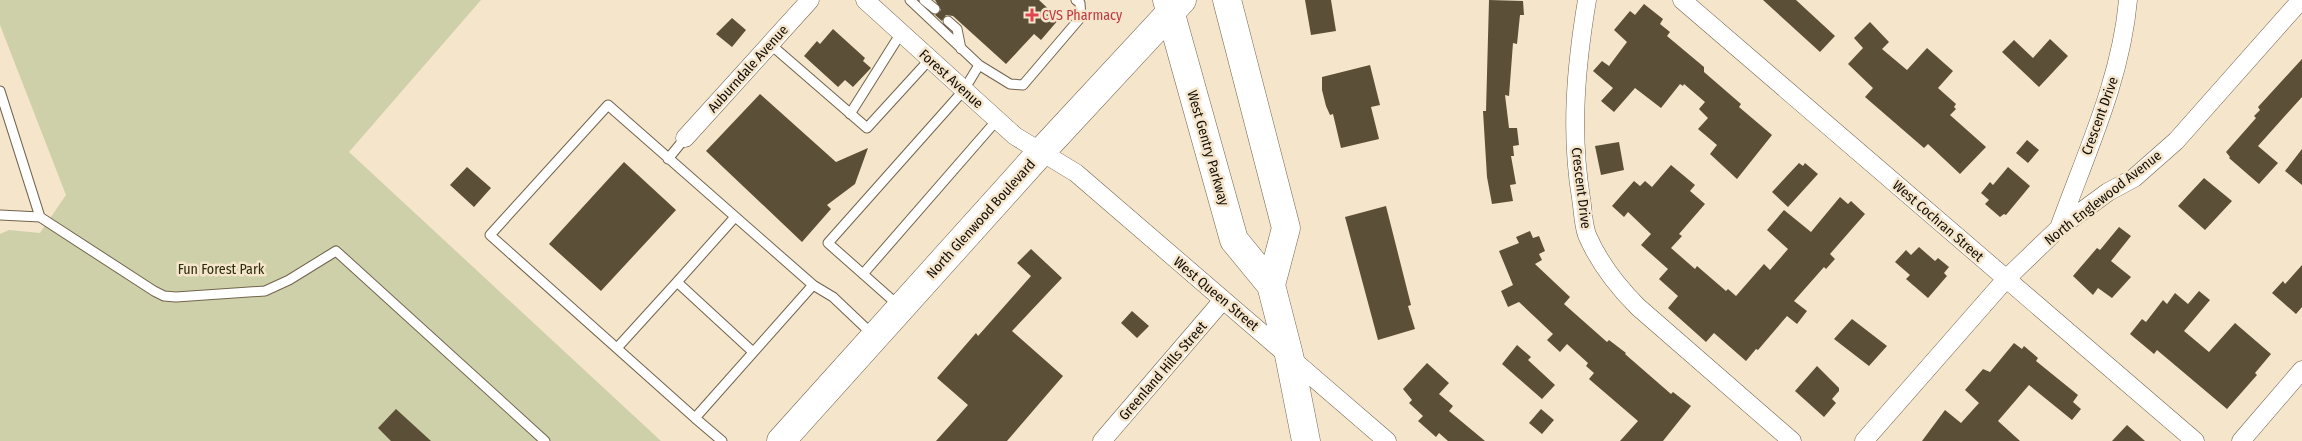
<svg xmlns="http://www.w3.org/2000/svg" width="2302" height="441" font-family="'Fira Sans Condensed',sans-serif">
	<rect width="100%" height="100%" fill="#f5e5cb"/>
	<!-- green -->
	<path fill="#cdd0a9" d="M0 0H481L349 152 661 441H0V234L9 230 40 233 66 195 0 25Z"/>
	<!-- building -->
	<path fill="#5c4f38" d="M935 0H1039L1059 19 1041 40 1034 34 1006 64 953 16 946 15 942 21 935 15 941 10Z
		M1305 0H1331L1336 31 1311 35Z
		M1489 0 1523 1 1524 15H1520L1517 44 1513 43 1509 96 1505 95 1509 128H1517L1519 145 1513 146 1514 156H1511L1516 184 1510 185 1513 201 1492 204 1487 177 1483 111H1486Z
		M1763 0H1796L1835 36 1820 52Z
		M1644 4 1663 19 1660 24 1670 32 1667 36 1704 67V72L1741 104 1739 107 1772 135 1737 179 1710 154 1717 145 1698 129 1708 118 1699 109 1705 102 1684 84 1683 86 1680 84 1661 108 1635 88 1614 112 1601 101 1613 88 1593 71 1602 61 1609 66 1627 42 1614 30 1630 11 1635 15Z
		M732 18 746 30 732 47 716 34Z
		M1870 22 1889 42 1882 49 1907 70 1927 48 1953 71 1938 88 1956 104 1954 107 1956 109 1950 115 1986 147 1960 174 1928 144 1924 148 1865 97 1873 88 1848 64 1863 48 1854 38Z
		M833 29 865 58 863 61 871 68 853 87 845 80 838 87 804 56 817 41 820 44Z
		M2050 39 2068 56 2039 87 2002 52 2014 40 2033 58Z
		M2302 59V97L2258 146 2278 163 2259 184 2229 158 2230 157 2226 152 2256 118 2254 116 2260 110 2258 107Z
		M1370 65 1380 105 1371 107 1379 139 1341 148 1333 114 1330 115 1326 106 1322 90V77Z
		M760 94 836 162 868 148 855 184 827 205 831 209 802 242 706 151Z
		M2027 140 2039 150 2028 163 2016 153Z
		M1619 142 1624 170 1601 175 1595 146Z
		M2302 149V185L2285 171Z
		M624 162 676 210 601 291 549 244Z
		M1799 163 1803 166 1805 163 1818 174 1788 207 1772 192Z
		M1671 165 1695 185 1690 191 1705 204 1679 234 1682 236 1671 248 1695 269 1697 266 1726 291 1728 289 1736 296 1764 264 1770 270 1788 249 1767 230 1784 210 1811 232 1840 197 1848 204 1851 201 1865 214 1830 254 1835 259 1826 269 1824 267 1794 301 1807 311 1797 324 1787 316 1758 350 1756 349 1746 361 1714 333 1706 342 1668 308 1678 296 1659 279 1668 269 1641 245 1651 234 1628 212 1624 217 1612 206 1634 181 1640 186 1645 181 1652 187Z
		M467 167 491 188 474 207 450 185Z
		M2008 167 2030 186 2006 215 2004 214 2000 217 1985 204 1989 200 1981 193 1990 182 1993 185Z
		M2204 178 2232 201 2205 230 2178 206Z
		M1386 206 1411 305 1408 306 1415 329 1378 340 1345 217Z
		M2119 227 2131 236 2111 261 2131 277 2112 298 2098 288 2093 295 2073 276 2097 248 2100 250Z
		M1530 231 1533 238 1539 236 1545 251 1539 254 1542 260 1535 264 1570 297 1564 304 1607 342 1609 340 1626 353 1625 354 1671 394 1673 392 1691 406 1663 441H1620L1638 421 1589 379 1594 373 1586 366 1588 363 1567 344 1560 352 1547 340 1553 334 1519 302 1508 307 1501 291 1513 285 1499 251 1519 243 1516 237Z
		M1919 247 1935 261 1938 258 1949 267 1944 273 1947 276 1928 298 1906 279 1910 275 1895 262 1906 250 1911 255Z
		M1031 249 1062 278 1012 331 1063 376 1007 441H936L968 405 937 378 976 333 978 336 1031 276 1017 263Z
		M2302 265V307L2296 314 2272 293 2283 281 2285 284Z
		M2199 291 2210 300 2184 331 2209 352 2235 323 2271 354 2255 373 2257 375 2227 409 2157 350 2154 354 2130 334 2142 319 2146 322 2163 300 2167 304 2175 293 2188 304Z
		M1132 311 1149 326 1137 338 1121 323Z
		M1852 319 1887 346 1869 366 1834 339Z
		M2014 343 2022 349 2024 346 2038 358 2036 361 2078 395 2073 402 2081 409 2072 420 2029 385 1998 421 2020 441H1922L1945 410 1961 423 1979 403 1965 390 1983 369 1990 372Z
		M1517 345 1531 357 1528 360 1555 385 1542 399 1502 364Z
		M1427 363 1449 383 1439 394 1453 406 1449 411 1485 441H1448L1439 433 1436 437 1418 421 1423 416 1409 403 1412 400 1403 389Z
		M1817 366 1839 388V391L1832 399 1836 403 1824 417 1795 391Z
		M396 409 431 441H391L378 428Z
		M1541 409 1554 420 1542 434 1529 423Z
		M2127 425 2145 441H2112Z"/>
	<g fill="none" stroke-linecap="round" stroke-linejoin="round">
		<!-- lane casing -->
		<g stroke="#72644d" stroke-width="11">
			<path id="lane" d="M910 0 979 65
				M924 0 935 9
				M948 21 957 29 961 49
				M770 44 867 128 930 59
				M0 91 40 217
				M850 114 901 33
				M997 120 863 274 828 243 964 90 979 65 1010 84 1023 85 1081 17 1080 3 1076 0
				M668 159 685 138
				M0 215 40 217 154 291 164 296 176 297 265 291 289 280 336 251 545 441
				M735 217 677 282 753 352
				M863 274 898 305
				M813 285 833 297 872 334
				M617 348 677 282
				M695 418 813 285 608 105 490 235 695 418 722 441"/>
		</g>
		<!-- street casing -->
		<g stroke="#72644d" stroke-width="19">
			<path id="street" d="M865 0 1015 136 1076 173 1387 441
				M1587 0C1576 66 1570 131 1581 198 1583 210 1583 224 1587 235 1599 263 1617 286 1638 307L1792 441
				M1682 0 2195 441
				M685 138 810 0
				M2059 228C2086 153 2121 80 2128 0
				M1102 441 1223 300
				M1864 441 2006 279 2059 228 2108 192 2134 178 2176 141 2301 0
				M2241 441 2302 370"/>
		</g>
		<!-- primary casing -->
		<g stroke="#72644d" stroke-width="29">
			<path id="primary" d="M1167 0 1234 240 1271 285 1289 355 1306 441
				M1227 0 1286 228 1271 285
				M781 441 1041 152 1182 0"/>
		</g>
		<!-- lane -->
		<use href="#lane" stroke="#fff" stroke-width="9"/>
		<!-- street -->
		<use href="#street" stroke="#fff" stroke-width="18"/>
		<!-- primary -->
		<use href="#primary" stroke="#fff" stroke-width="28"/>
	</g>
	<!-- markers -->
	<path fill="#e0444e" stroke="#f5e5cb" stroke-width="2" d="M1029.5 7.5h5v5h5v5h-5v5h-5v-5h-5v-5h5z"/>
	<g text-anchor="middle" dominant-baseline="central" stroke-width="5" stroke-linejoin="round" paint-order="stroke">
		<!-- health labels -->
		<g font-size="14" fill="#be3a42" stroke="#f5e5cb" text-anchor="start">
			<text x="1042" y="15">CVS Pharmacy</text>
		</g>
		<!-- street labels -->
		<g font-size="14" fill="#110c04" stroke="#f5e5cb">
			<text transform="translate(748 69) rotate(-48)">Auburndale Avenue</text>
			<text transform="translate(951 79) rotate(42)">Forest Avenue</text>
			<text transform="translate(2100 116) rotate(-70)">Crescent Drive</text>
			<text transform="translate(1208 148) rotate(74)">West Gentry Parkway</text>
			<text transform="translate(1581 188) rotate(83)">Crescent Drive</text>
			<text transform="translate(2103 198) rotate(-38)">North Englewood Avenue</text>
			<text transform="translate(981 219) rotate(-48)">North Glenwood Boulevard</text>
			<text transform="translate(1938 221) rotate(41)">West Cochran Street</text>
			<text transform="translate(1216 294) rotate(40)">West Queen Street</text>
			<text transform="translate(1163 371) rotate(-49)">Greenland Hills Street</text>
		</g>
		<!-- park labels -->
		<g font-size="14" fill="#2c2d0a" stroke="#f5e5cb">
			<text x="221" y="269">Fun Forest Park</text>
		</g>
	</g>
</svg>
